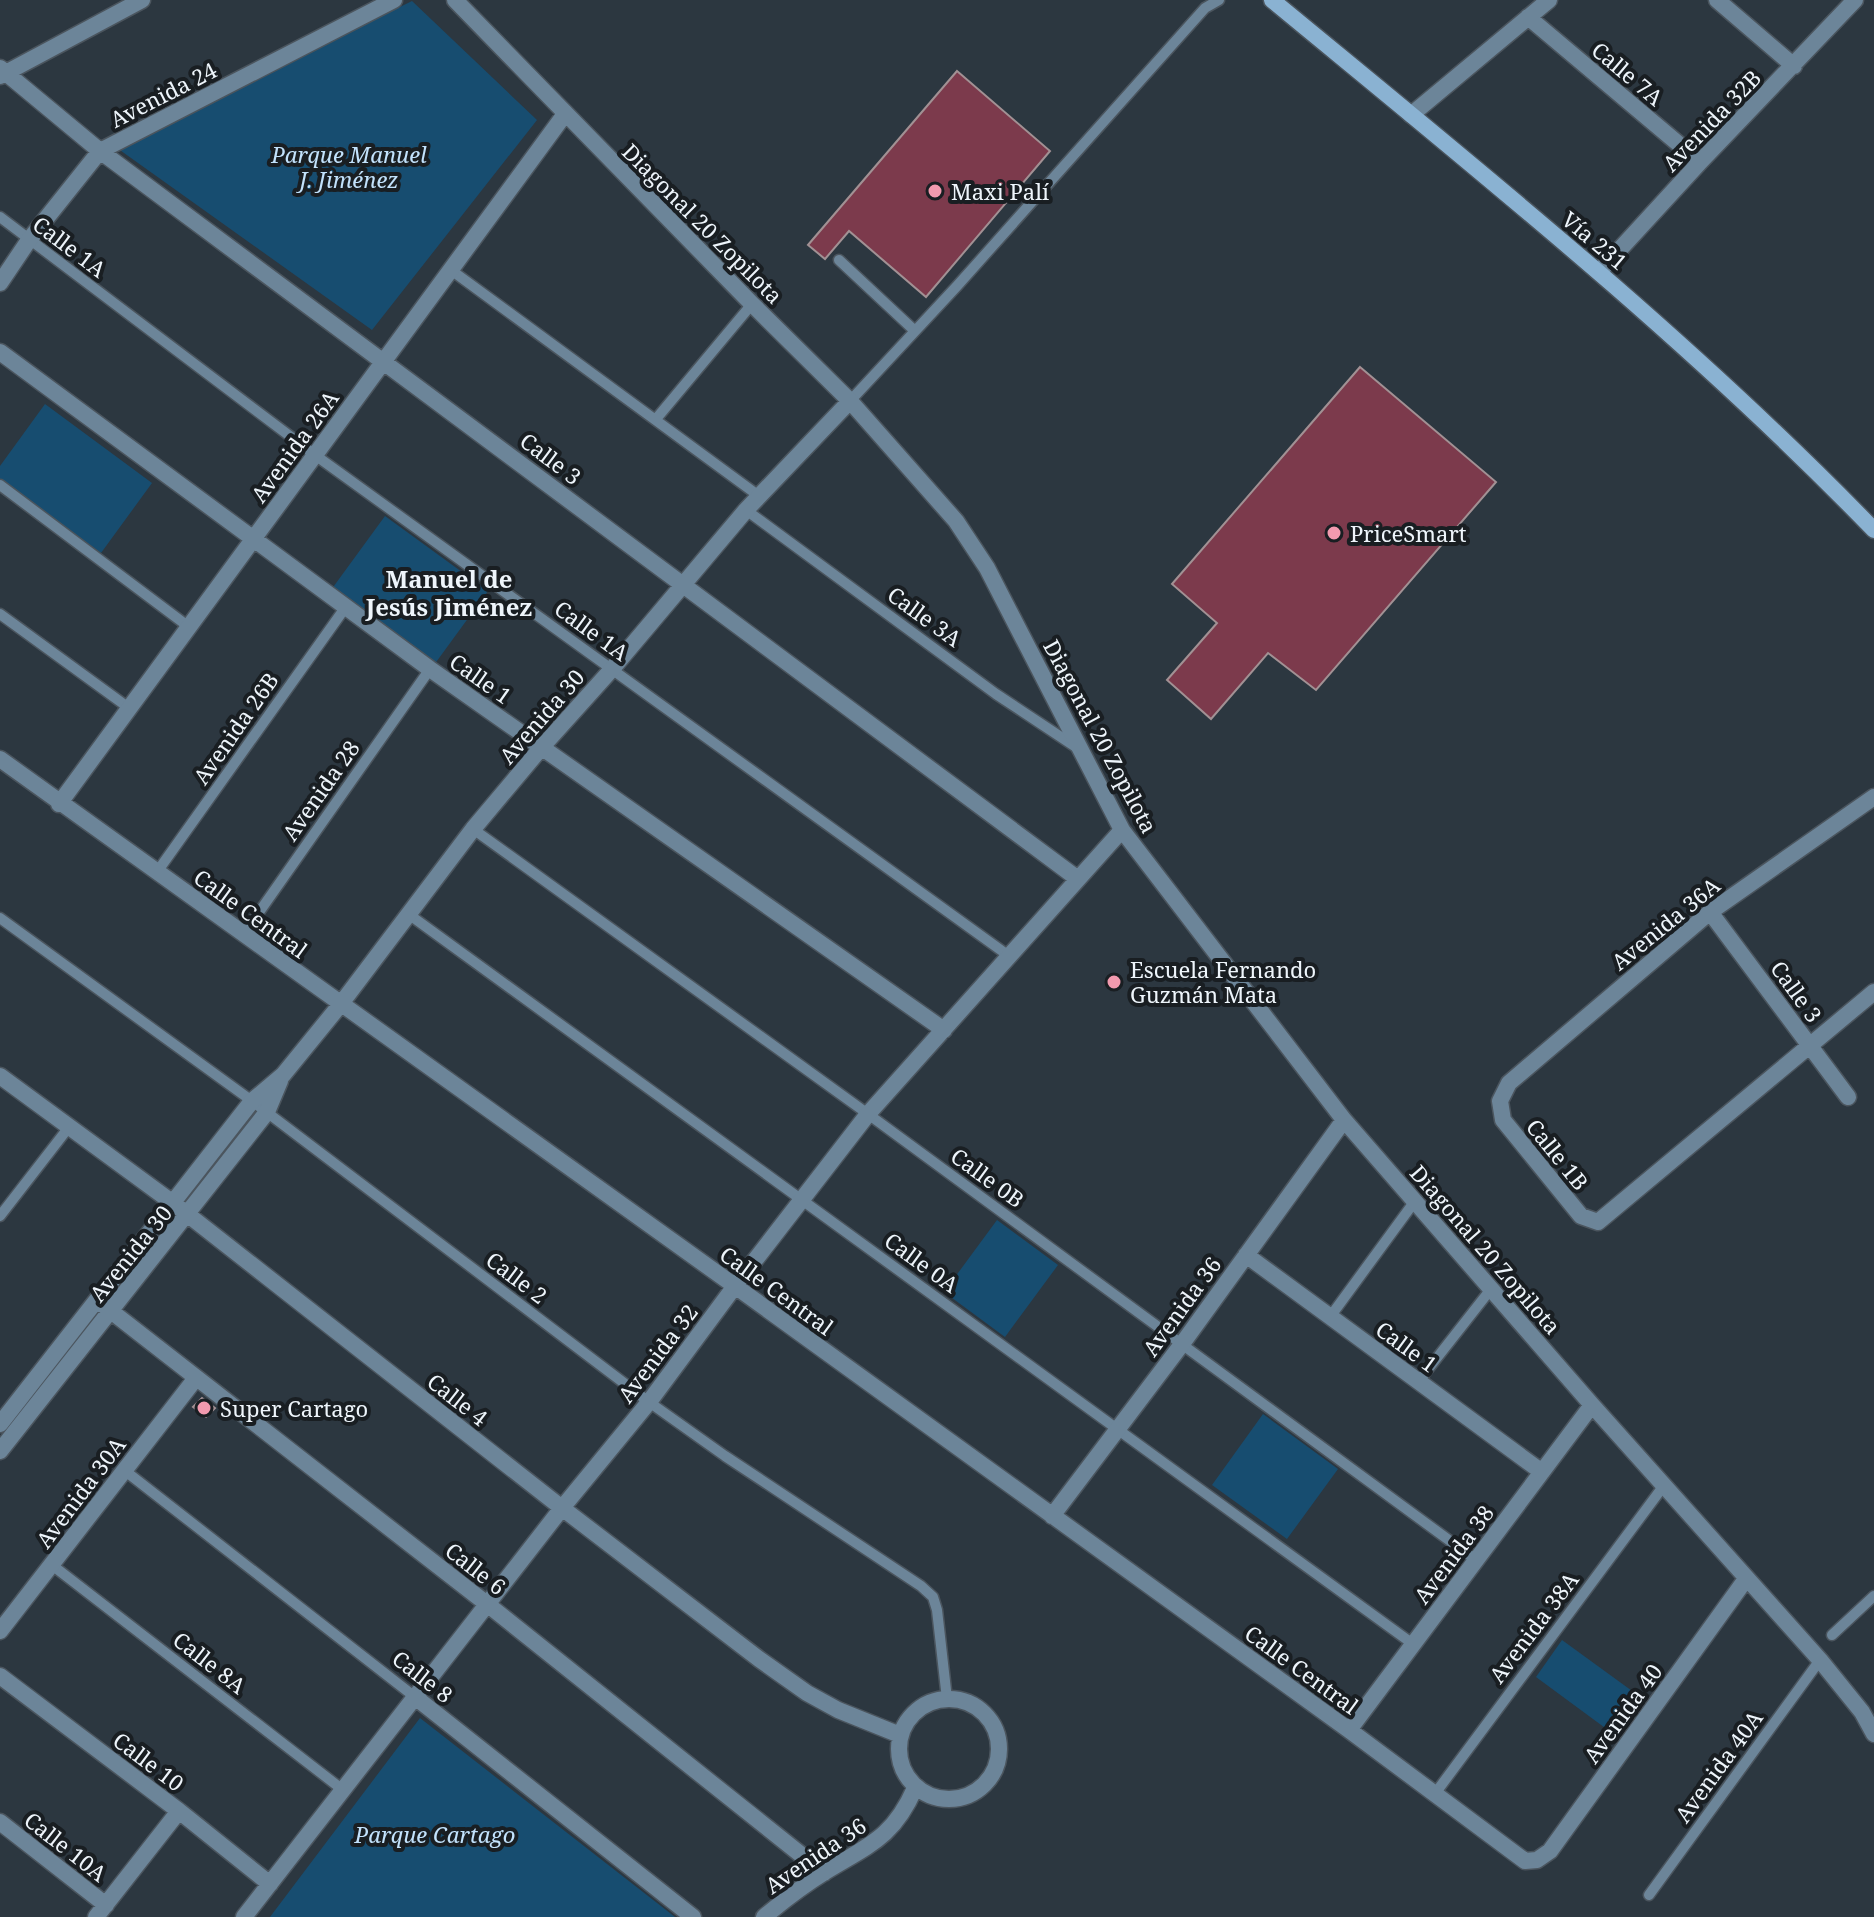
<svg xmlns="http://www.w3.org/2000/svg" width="1874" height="1917" font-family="'Noto Serif',serif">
	<rect width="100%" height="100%" fill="#2c3740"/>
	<!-- green -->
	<path fill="#174d70" d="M412 1 537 120 372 330 117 148Z
		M45 404 152 483 101 553 0 479V466Z
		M385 516 488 591 434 665 331 590Z
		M997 1220 1058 1265 1005 1337 944 1292Z
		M1263 1414 1338 1469 1287 1539 1212 1485Z
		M1562 1640 1639 1696 1612 1733 1536 1677Z
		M420 1718 675 1917H270Z"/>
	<!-- building -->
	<path fill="#7c3a4c" stroke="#a29194" stroke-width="2" d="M957 71 1050 151 926 297 849 231 825 259 808 245Z
		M1360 367 1496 482 1316 690 1268 653 1211 719 1167 680 1217 623 1172 584Z
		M202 1398 215 1408 206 1417 193 1407Z"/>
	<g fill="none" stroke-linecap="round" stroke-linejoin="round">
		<!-- service casing -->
		<g stroke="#4b555e" stroke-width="13">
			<path id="service" d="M0 217 315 455 1009 956
				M839 260 915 331
				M451 270 759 496
				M850 401 957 286 1205 8 1219 0
				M656 419 752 304
				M0 485 189 627
				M746 510 996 694 1079 749
				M0 614 129 708
				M473 829 868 1114 1476 1560
				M157 872 345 608
				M407 913 1413 1644
				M0 918 252 1101 649 1402 725 1456 921 1586 933 1597 937 1610 947 1699
				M243 935 430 669
				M0 1216 69 1127
				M1330 1317 1415 1201
				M1418 1382 1491 1289
				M124 1470 415 1697
				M52 1565 343 1790
				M1832 1635 1874 1596
				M1434 1795 1665 1484
				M1649 1895 1820 1660"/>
		</g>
		<!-- minor casing -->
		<g stroke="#4b555e" stroke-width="19">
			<path id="minor" d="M455 0 752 304 850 401 956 521 987 568 1122 830 1344 1120 1592 1405 1820 1660 1862 1712 1874 1734
				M1717 0 1794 66
				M1528 17 1700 162
				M0 68 100 151 1078 879
				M0 76 142 0
				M1411 115 1549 0
				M1599 272 1700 162 1855 0
				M0 283 29 240 100 151 394 0
				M0 352 430 669 944 1030
				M0 759 735 1286 1349 1730 1525 1861 1537 1860 1550 1851 1746 1579
				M1874 797 1710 912 1509 1083 1500 1101 1503 1120 1581 1216 1598 1222 1874 992
				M59 804 565 114
				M1710 912 1848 1097
				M0 1076 173 1203 562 1508 759 1659 807 1693 838 1710 900 1735
				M1246 1255 1542 1472
				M98 1301 487 1604 824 1873
				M0 1424 252 1101 283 1075 340 1005 473 829 541 748 612 669 746 510 850 401
				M0 1451 267 1112 280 1081
				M1052 1516 1182 1344 1344 1120
				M0 1631 196 1378
				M0 1676 179 1811 270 1884
				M415 1697 693 1917
				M899 1749a50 50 0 1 1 100 0a50 50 0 1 1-100 0Z
				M1349 1730 1592 1405
				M0 1822 106 1905
				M96 1917 179 1811
				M244 1917 562 1508 649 1402 735 1286 868 1114 1122 830
				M764 1917C783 1901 804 1885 825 1872 869 1845 893 1838 915 1788"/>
		</g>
		<!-- secondary casing -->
		<g stroke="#4b555e" stroke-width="19">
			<path id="secondary" d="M1272 0C1478 170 1688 338 1874 530"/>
		</g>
		<!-- service -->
		<use href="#service" stroke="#6c8599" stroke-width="10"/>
		<!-- minor -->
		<use href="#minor" stroke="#6c8599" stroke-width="16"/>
		<!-- secondary -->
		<use href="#secondary" stroke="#8ab2d2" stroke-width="16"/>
	</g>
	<!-- markers -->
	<g fill="#f29aaf" stroke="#191e22" stroke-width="3">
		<circle cx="935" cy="191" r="8"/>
		<circle cx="1334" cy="533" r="8"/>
		<circle cx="1114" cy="982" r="8"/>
		<circle cx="204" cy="1408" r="8"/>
	</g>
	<g text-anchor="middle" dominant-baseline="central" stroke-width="8" stroke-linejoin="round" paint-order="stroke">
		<!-- street labels -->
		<g font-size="22" fill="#eef5fb" stroke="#191e22">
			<text transform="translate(1628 73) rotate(40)">Calle 7A</text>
			<text transform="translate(163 94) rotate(-27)">Avenida 24</text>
			<text transform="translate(1711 120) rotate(-46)">Avenida 32B</text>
			<text transform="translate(703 223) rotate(45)">Diagonal 20 Zopilota</text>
			<text transform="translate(1595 240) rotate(40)">Vía 231</text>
			<text transform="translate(70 246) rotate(37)">Calle 1A</text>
			<text transform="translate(294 446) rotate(-54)">Avenida 26A</text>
			<text transform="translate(551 458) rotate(37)">Calle 3</text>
			<text transform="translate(925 616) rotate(36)">Calle 3A</text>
			<text transform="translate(592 630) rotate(36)">Calle 1A</text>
			<text transform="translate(481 678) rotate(35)">Calle 1</text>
			<text transform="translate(541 716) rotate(-49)">Avenida 30</text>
			<text transform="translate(235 728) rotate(-55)">Avenida 26B</text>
			<text transform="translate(1101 736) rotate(62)">Diagonal 20 Zopilota</text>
			<text transform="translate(320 790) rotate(-55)">Avenida 28</text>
			<text transform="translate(251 913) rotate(36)">Calle Central</text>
			<text transform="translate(1665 923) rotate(-39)">Avenida 36A</text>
			<text transform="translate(1797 991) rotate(54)">Calle 3</text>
			<text transform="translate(1558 1154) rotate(51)">Calle 1B</text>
			<text transform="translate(988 1177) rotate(36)">Calle 0B</text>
			<text transform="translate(1486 1249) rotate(49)">Diagonal 20 Zopilota</text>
			<text transform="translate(130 1253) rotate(-51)">Avenida 30</text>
			<text transform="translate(922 1262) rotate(36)">Calle 0A</text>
			<text transform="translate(517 1277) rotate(37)">Calle 2</text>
			<text transform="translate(777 1290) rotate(36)">Calle Central</text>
			<text transform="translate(1181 1306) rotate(-54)">Avenida 36</text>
			<text transform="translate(1407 1346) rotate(36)">Calle 1</text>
			<text transform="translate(657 1353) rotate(-53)">Avenida 32</text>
			<text transform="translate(458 1399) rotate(38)">Calle 4</text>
			<text transform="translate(80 1492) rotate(-53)">Avenida 30A</text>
			<text transform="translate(1453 1554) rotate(-53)">Avenida 38</text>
			<text transform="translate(476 1568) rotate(38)">Calle 6</text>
			<text transform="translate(1533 1627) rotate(-53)">Avenida 38A</text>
			<text transform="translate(210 1662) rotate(38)">Calle 8A</text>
			<text transform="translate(1302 1669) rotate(36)">Calle Central</text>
			<text transform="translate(423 1676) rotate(38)">Calle 8</text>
			<text transform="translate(1622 1713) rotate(-54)">Avenida 40</text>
			<text transform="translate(149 1761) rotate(37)">Calle 10</text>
			<text transform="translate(1718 1766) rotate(-54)">Avenida 40A</text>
			<text transform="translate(66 1846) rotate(38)">Calle 10A</text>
			<text transform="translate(815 1855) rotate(-34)">Avenida 36</text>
		</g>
		<!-- park labels -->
		<g font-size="22" font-style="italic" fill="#c2e2fc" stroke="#191e22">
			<text x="349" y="154">Parque Manuel<tspan x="349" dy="25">J. Jiménez</tspan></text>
			<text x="435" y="1834">Parque Cartago</text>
		</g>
		<!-- poi labels -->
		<g font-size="22" fill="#eef5fb" stroke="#191e22" text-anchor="start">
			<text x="951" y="191">Maxi Palí</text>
			<text x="1350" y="533">PriceSmart</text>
			<text x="1130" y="969">Escuela Fernando<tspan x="1130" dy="25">Guzmán Mata</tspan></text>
			<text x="220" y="1408">Super Cartago</text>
		</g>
		<!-- neighbourhood labels -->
		<g font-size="24" font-weight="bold" fill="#eef5fb" stroke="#191e22">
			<text x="449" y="578">Manuel de<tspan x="449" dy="28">Jesús Jiménez</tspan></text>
		</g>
	</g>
</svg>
